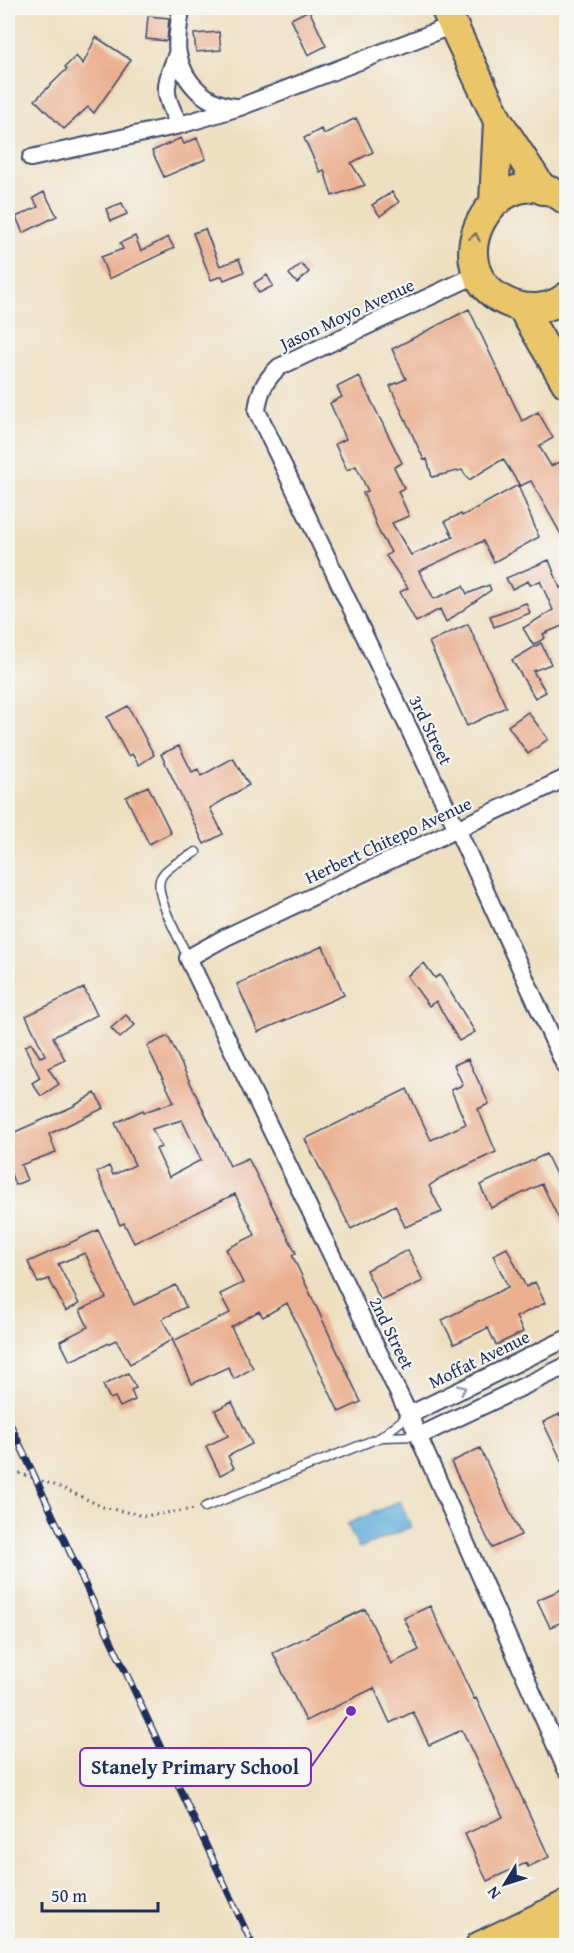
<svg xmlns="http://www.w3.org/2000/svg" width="574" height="1953" font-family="'Gentium Book Plus',serif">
	<rect width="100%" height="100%" fill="#f6f6f2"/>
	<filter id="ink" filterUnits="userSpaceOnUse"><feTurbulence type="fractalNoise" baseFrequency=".0167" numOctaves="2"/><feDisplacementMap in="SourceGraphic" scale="12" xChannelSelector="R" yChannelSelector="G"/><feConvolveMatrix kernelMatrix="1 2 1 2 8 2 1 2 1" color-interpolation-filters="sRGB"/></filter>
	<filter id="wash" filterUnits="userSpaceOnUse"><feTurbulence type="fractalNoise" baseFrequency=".008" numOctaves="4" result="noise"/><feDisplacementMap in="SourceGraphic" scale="24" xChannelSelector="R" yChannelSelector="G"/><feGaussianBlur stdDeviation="1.35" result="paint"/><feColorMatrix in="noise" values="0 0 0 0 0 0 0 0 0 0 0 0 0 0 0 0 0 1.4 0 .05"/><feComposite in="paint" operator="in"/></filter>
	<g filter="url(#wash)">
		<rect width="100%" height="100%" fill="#eedfc0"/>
		<!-- water -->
		<path fill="#61aedb" stroke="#3e6e9c" stroke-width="1.5" d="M400 1501 411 1527 359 1548 347 1524Z"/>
		<g id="blocks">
			<!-- building -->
			<path fill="#eaaf8e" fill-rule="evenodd" d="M309 10 326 46 308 55 291 19Z
				M148 16 169 18 167 41 146 39Z
				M219 32 221 50 196 52 194 34Z
				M96 37 131 60 94 113 88 107 64 129 35 100 67 69 65 67 76 56 83 64Z
				M356 118 373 152 351 163 365 185 332 196 324 170 320 172 304 138 321 129 324 134Z
				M181 138 184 144 197 138 206 159 164 177 152 151Z
				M44 192 57 216 23 233 16 217 38 207 33 198Z
				M392 192 399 202 380 216 372 205Z
				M122 203 127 214 111 221 106 209Z
				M205 229 220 266 239 259 244 272 224 280 222 276 211 280 193 233Z
				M135 236 141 251 168 237 174 248 109 279 101 257 123 249 120 243Z
				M301 264 309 272 297 283 289 274Z
				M267 275 273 286 259 293 254 283Z
				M469 309 522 421 538 412 553 438 539 446 551 466 561 461 567 471V545L531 481 520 486 503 459 469 480 462 470 432 477 427 459 424 460 390 386 406 379 392 349Z
				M359 376 402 463 394 467 404 488 398 491 409 516 392 523 411 555 453 537 445 521 461 514 462 516 518 485 539 537 494 562 483 541 419 571 434 599 463 586 467 594 489 585 491 590 446 622 440 609 416 622 400 592 408 588 386 556 391 552 380 534 363 493 368 491 356 466 347 470 335 444 346 439 330 403 342 397 337 387Z
				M549 560 560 588 563 587 567 594V624L543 634 545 638 533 645 523 628 553 610 540 581 530 585 528 581 512 589 506 578Z
				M526 603 530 613 494 627 490 616Z
				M468 624 506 707 467 726 429 642Z
				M541 643 551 664 533 671 546 692 535 698 512 660Z
				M128 706 154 755 139 765 132 754 128 756 107 717Z
				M528 712 548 739 528 754 508 726Z
				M179 746 192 772 198 769 201 776 233 758 249 785 210 808 223 834 204 844 161 754Z
				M148 786 171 833 149 844 126 797Z
				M323 946 344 995 258 1032 237 984Z
				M424 963 435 978 440 975 475 1032 459 1041 436 1001 429 1006 407 976Z
				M84 988 97 1015 53 1037 65 1060 48 1068 59 1084 41 1096 32 1083 40 1078 25 1047 31 1043 40 1057 45 1055 26 1016Z
				M126 1015 135 1025 120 1038 111 1028Z
				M168 1036 230 1166 248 1158 296 1253 292 1255 361 1402 339 1412 287 1303 263 1317 259 1311 231 1327 253 1368 234 1379 228 1367 192 1384 173 1341 230 1313 220 1294 243 1283 226 1249 255 1235 235 1194 134 1243 124 1223 120 1225 97 1172 109 1166 113 1175 135 1165 115 1123 143 1110 144 1112 174 1102 147 1046ZM182 1120 201 1160 169 1177 156 1149 161 1147 152 1129Z
				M468 1059 489 1104 478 1109 496 1152 442 1177 429 1186 442 1212 405 1227 395 1205 351 1229 305 1139 407 1089 431 1140 466 1124 451 1090 463 1085 454 1065Z
				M95 1093 104 1108 49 1134 56 1152 21 1165 27 1180 15 1185 8 1166V1135L74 1106Z
				M546 1154 567 1197V1236L542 1184 491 1208 480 1185Z
				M98 1230 134 1305 176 1285 186 1307 162 1319 173 1339 130 1364 116 1340 70 1361 60 1341 88 1327 80 1310 106 1298 85 1253 58 1264 79 1304 66 1311 49 1279 38 1283 28 1262Z
				M507 1248 526 1287 535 1282 545 1303 516 1317 523 1332 496 1345 488 1328 454 1344 442 1320 508 1287 493 1255Z
				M408 1250 423 1281 381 1301 366 1270Z
				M128 1373 136 1388 131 1390 135 1400 120 1407 115 1397 110 1399 103 1385Z
				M232 1402 252 1444 228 1456 234 1468 220 1475 206 1446 228 1436 215 1410Z
				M560 1414 567 1427V1472L543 1422Z
				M480 1448 521 1535 492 1548 451 1462Z
				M567 1587V1620L550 1627 537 1600Z
				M430 1606 474 1699 476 1698 549 1857 528 1867 526 1863 487 1881 465 1834 503 1817 462 1730 429 1745 413 1712 390 1723 374 1688 306 1721 273 1653 365 1609 391 1664 419 1650 404 1618Z"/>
		</g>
	</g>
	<g filter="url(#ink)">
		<use href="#blocks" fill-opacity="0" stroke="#3b496d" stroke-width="1.5"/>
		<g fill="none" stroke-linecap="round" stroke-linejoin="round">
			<!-- service casing -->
			<g stroke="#3b496d" stroke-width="11">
				<path id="service" d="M188 958C181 941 155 898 160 880 164 867 185 859 196 852
					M382 1437 419 1436
					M205 1507 381 1437 409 1415"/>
			</g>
			<!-- minor casing -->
			<g stroke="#3b496d" stroke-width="20">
				<path id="minor" d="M181 8C180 21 175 41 178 54 184 84 207 105 236 107
					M177 54C164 86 162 94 180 125
					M31 158 180 125 240 107 453 25
					M478 274 279 367C265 380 259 392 257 411L457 829 566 1068
					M566 778 226 937 188 958 409 1415 566 1769
					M409 1415 566 1339
					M419 1436 566 1366"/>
			</g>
			<!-- trunk casing -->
			<g stroke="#3b496d" stroke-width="32">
				<path id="trunk" d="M445 8 498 121 543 190
					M566 200C497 147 426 274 514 305 532 311 552 308 566 297
					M494 202 498 121
					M522 308 566 383
					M480 1946 566 1905
					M535 1946 566 1931"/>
			</g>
			<!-- path -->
			<path stroke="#3b496d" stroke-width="3" stroke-dasharray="1.5 4.5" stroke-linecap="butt" d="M8 1469 65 1489 103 1507 144 1516 195 1509"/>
			<!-- service -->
			<use href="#service" stroke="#fff" stroke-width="8"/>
			<!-- minor -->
			<use href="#minor" stroke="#fff" stroke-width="16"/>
			<!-- trunk -->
			<use href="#trunk" stroke="#ebc669" stroke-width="28"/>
			<!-- rail casing -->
			<g stroke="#1b2f5e" stroke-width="7">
				<path id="rail" d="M8 1419 253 1946"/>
			</g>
			<!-- rail -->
			<use href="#rail" stroke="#f6f6f2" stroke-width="4.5" stroke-dasharray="14" stroke-linecap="butt"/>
		</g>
		<!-- one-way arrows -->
		<defs><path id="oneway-chevron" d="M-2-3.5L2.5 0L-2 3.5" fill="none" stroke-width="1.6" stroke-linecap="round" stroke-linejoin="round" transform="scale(1.5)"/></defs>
		<use stroke="#797363" href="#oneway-chevron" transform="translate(475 237) rotate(-79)"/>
		<use stroke="#8d97ae" href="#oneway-chevron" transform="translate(462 1389) rotate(-26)"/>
	</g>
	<g text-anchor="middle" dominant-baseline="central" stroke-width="4.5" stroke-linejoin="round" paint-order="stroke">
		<!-- street labels -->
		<g font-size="18" fill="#1b2f5e" stroke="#f6f6f2">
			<text transform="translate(347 314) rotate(-25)">Jason Moyo Avenue</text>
			<text transform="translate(431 730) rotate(64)">3rd Street</text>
			<text transform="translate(388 840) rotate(-25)">Herbert Chitepo Avenue</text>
			<text transform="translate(392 1333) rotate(64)">2nd Street</text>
			<text transform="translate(479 1359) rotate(-26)">Moffat Avenue</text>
		</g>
	</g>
	<!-- callouts -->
	<path fill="none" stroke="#7b2cbf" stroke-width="2" d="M351 1711L311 1767"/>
	<circle fill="#7b2cbf" stroke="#f6f6f2" stroke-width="2" cx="351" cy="1711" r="6"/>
	<rect fill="#f6f6f2" stroke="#7b2cbf" stroke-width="2" x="80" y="1748" width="231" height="38" rx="6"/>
	<g font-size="20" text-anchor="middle" font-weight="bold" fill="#1b2f5e">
		<text x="195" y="1774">Stanely Primary School</text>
	</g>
	<!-- margin -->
	<rect width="574" height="1953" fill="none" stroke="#f6f6f2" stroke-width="30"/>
	<!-- north arrow -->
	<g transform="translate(505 1884) rotate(232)" stroke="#f6f6f2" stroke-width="4.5" paint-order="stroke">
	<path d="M0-4.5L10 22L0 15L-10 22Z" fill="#1b2f5e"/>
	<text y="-9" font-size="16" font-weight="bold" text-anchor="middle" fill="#1b2f5e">N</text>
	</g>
	<!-- scale -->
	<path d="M42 1902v9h116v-9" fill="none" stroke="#1b2f5e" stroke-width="3"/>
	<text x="51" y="1902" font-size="18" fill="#1b2f5e" stroke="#f6f6f2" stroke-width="4.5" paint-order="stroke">50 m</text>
</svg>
